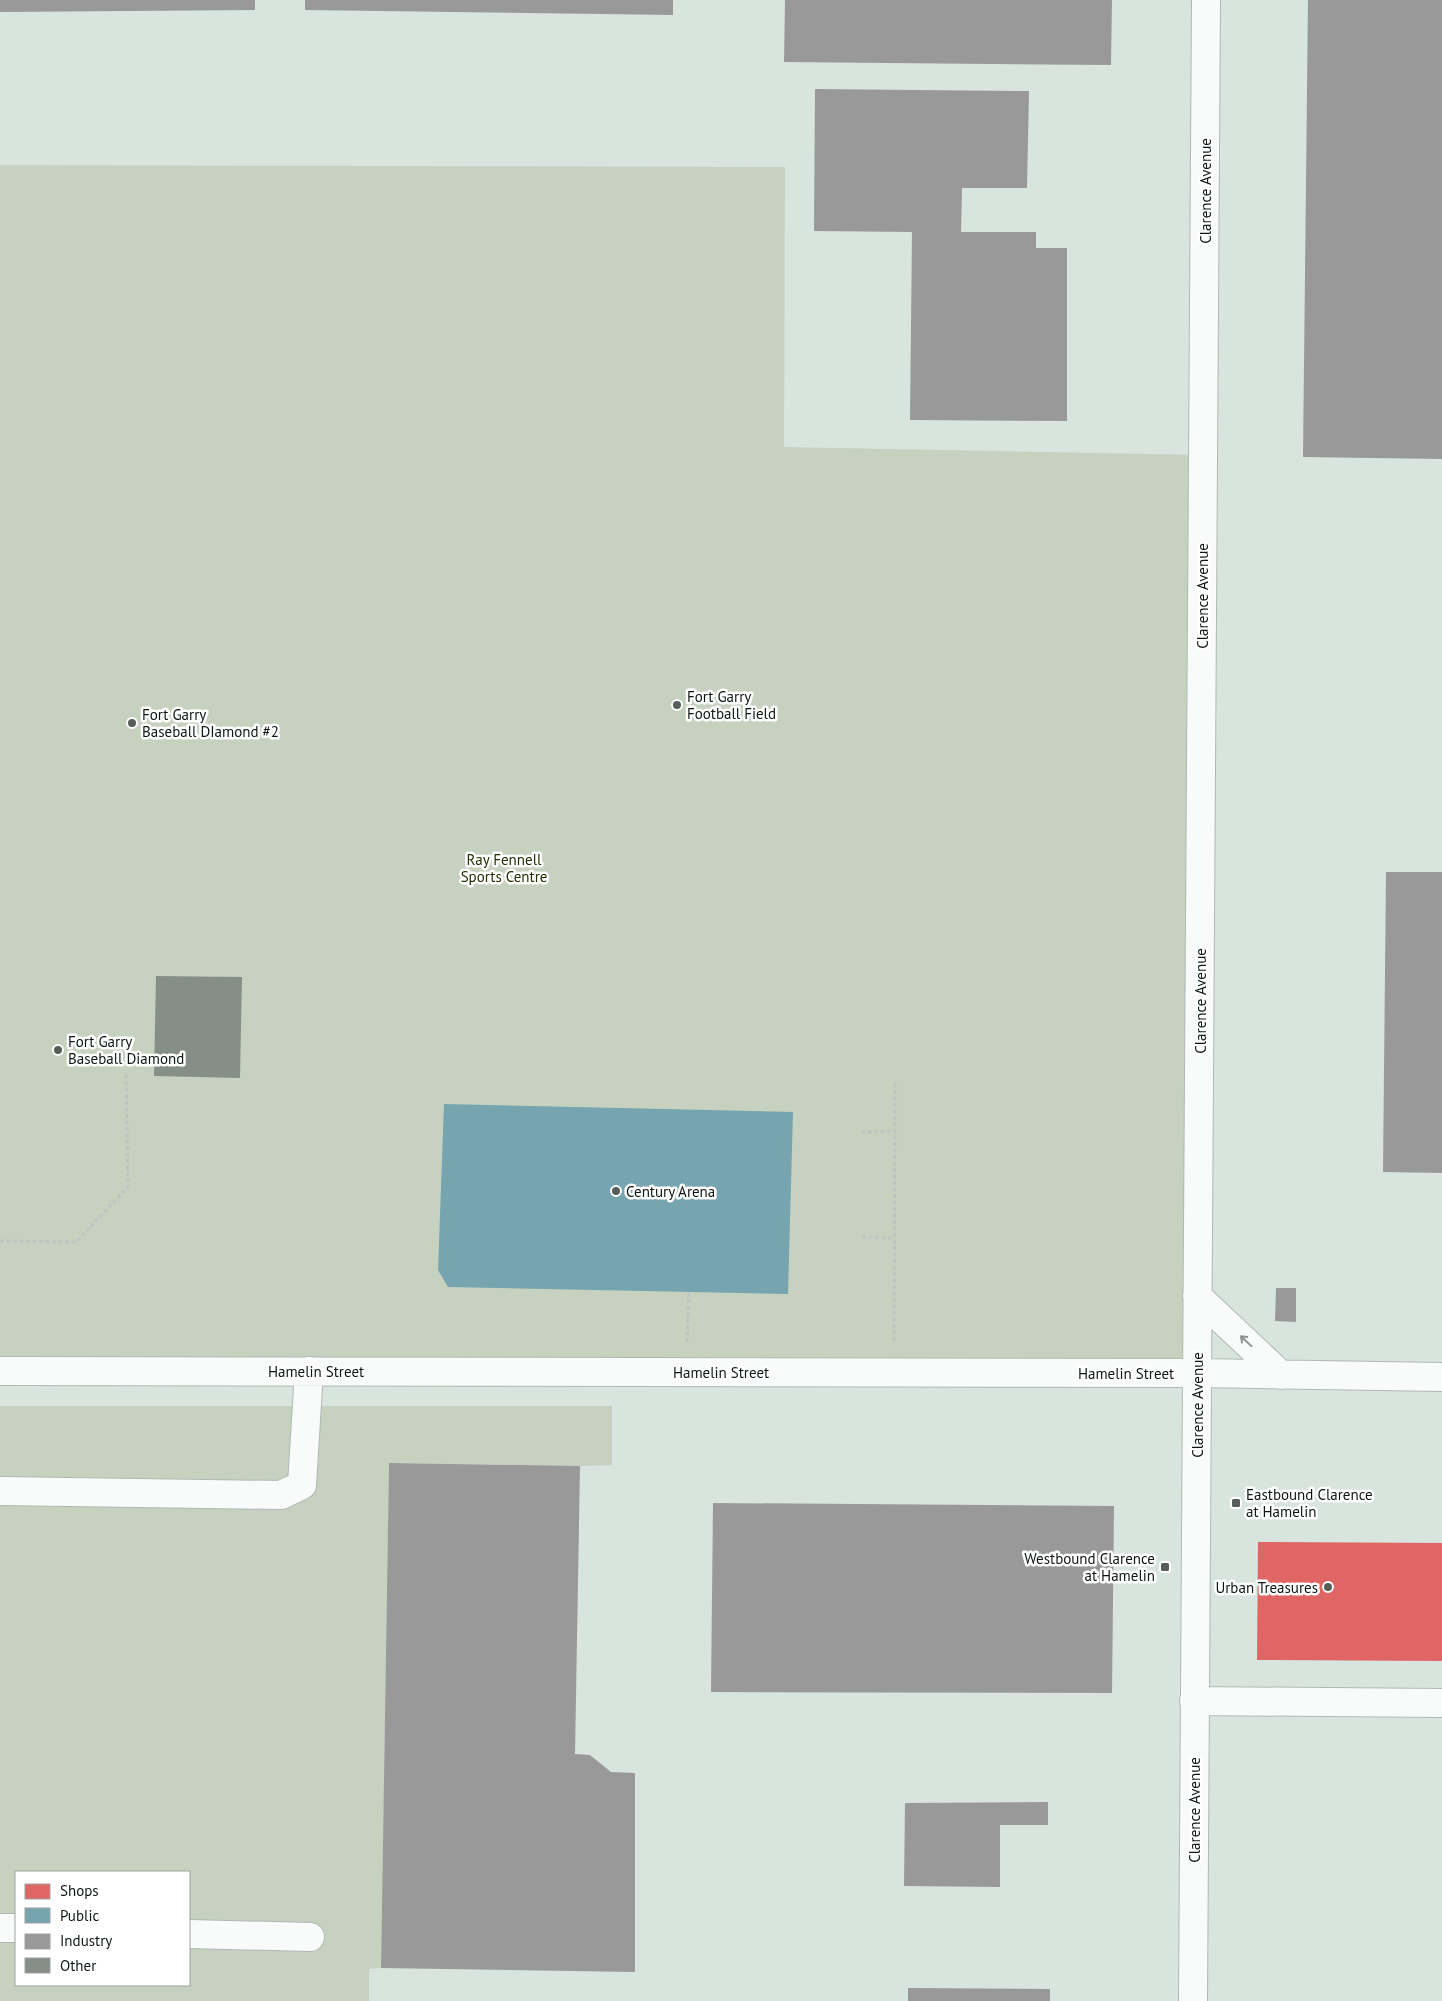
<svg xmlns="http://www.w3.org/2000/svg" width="1442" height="2001" font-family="'PT Sans',sans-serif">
	<rect width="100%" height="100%" fill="#d8e4de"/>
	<!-- green -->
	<path fill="#c6d2bf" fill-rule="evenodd" d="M0 165 785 167 784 447 1203 455 1197 1373 0 1371Z
		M0 1406H612V1465L580 1466 389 1463 381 1968 369 1969V2001H0ZM16 1872H189V1985H16Z"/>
	<!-- shops -->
	<path fill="#e06666" d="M1258 1542 1442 1543V1661L1257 1660Z"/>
	<!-- public -->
	<path fill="#76a5af" d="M444 1104 793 1112 788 1294 448 1287 438 1270Z"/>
	<!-- industry -->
	<path fill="#999" d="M0 0H255V10L0 12Z
		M305 0H673V15L305 10Z
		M785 0H1112L1111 65 784 62Z
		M1308 0H1442V459L1303 457Z
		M815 89 1029 91 1027 188H962L961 232H1036V248H1067V421L910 420 912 232 814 231Z
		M1386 872H1442V1173L1383 1172Z
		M1276 1288H1296V1322L1275 1321Z
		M389 1463 580 1466 575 1754 590 1755 611 1772 635 1773V1972L381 1968Z
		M713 1503 1114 1506 1112 1693 711 1692Z
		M1048 1802V1825H1000V1887L904 1886 905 1803Z
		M908 1988 1050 1989V2001H908Z"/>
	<!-- building -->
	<path fill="#858f88" d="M156 976 242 977 240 1078 154 1076Z"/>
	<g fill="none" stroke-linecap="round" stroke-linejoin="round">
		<!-- minor casing -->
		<g stroke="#afb9b4" stroke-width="30">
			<path id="minor" d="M1197 1296 1281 1375
				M0 1371 1197 1373 1442 1377
				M0 1491 281 1495 302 1485 309 1371
				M1194 1701 1442 1703
				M0 1928H16
				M189 1934 310 1937
				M1193 2001 1206 0"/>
		</g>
		<!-- path -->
		<path stroke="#bfc3c1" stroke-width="3" stroke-dasharray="4 2.5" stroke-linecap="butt" d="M861 1132 894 1131
			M862 1237 894 1238
			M0 1241 76 1242 128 1187 126 1072
			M894 1341 895 1082
			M687 1342 689 1292"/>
		<!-- minor -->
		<use href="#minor" stroke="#f9fbfa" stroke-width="28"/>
	</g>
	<!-- one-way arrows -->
	<defs><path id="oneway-shaft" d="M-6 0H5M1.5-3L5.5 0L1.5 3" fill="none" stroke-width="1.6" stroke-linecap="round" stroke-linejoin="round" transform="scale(1.25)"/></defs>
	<use stroke="#8f9492" href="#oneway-shaft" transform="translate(1246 1341) rotate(-137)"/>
	<!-- markers -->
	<g fill="#555e59" stroke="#fff" stroke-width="2">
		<circle cx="677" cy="705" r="5"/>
		<circle cx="132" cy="723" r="5"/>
		<circle cx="58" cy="1050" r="5"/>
		<circle cx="616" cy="1191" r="5"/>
		<rect x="1231" y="1498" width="10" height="10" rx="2.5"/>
		<rect x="1160" y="1562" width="10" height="10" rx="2.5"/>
		<circle cx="1328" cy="1587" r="5"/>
	</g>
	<g text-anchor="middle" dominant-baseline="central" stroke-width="5" stroke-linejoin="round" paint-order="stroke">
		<!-- street labels -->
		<g font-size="15" fill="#0e1612" stroke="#fff">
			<text transform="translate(1205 191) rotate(-90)">Clarence Avenue</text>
			<text transform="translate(1202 596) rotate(-90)">Clarence Avenue</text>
			<text transform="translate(1200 1001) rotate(-90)">Clarence Avenue</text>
			<text x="316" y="1371">Hamelin Street</text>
			<text x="721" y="1372">Hamelin Street</text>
			<text x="1126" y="1373">Hamelin Street</text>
			<text transform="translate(1197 1405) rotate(-90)">Clarence Avenue</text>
			<text transform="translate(1194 1810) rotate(-90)">Clarence Avenue</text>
		</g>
		<!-- poi labels -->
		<g font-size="15" fill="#0e1612" stroke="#fff" text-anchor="start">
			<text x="687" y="696">Fort Garry<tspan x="687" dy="17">Football Field</tspan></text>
			<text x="142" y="714">Fort Garry<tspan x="142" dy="17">Baseball DIamond #2</tspan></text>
			<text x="68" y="1041">Fort Garry<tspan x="68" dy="17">Baseball Diamond</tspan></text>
			<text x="626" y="1191">Century Arena</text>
			<text x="1246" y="1494">Eastbound Clarence<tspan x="1246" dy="17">at Hamelin</tspan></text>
			<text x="1155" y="1558" text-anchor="end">Westbound Clarence<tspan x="1155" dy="17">at Hamelin</tspan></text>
			<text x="1318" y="1587" text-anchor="end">Urban Treasures</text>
		</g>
		<!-- park labels -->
		<g font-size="15" fill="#222f02" stroke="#fff">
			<text x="504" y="859">Ray Fennell<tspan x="504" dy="17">Sports Centre</tspan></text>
		</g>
	</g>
	<!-- legend -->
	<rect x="15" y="1871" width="175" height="115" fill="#ffffff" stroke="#9fa2a0"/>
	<rect x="25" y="1884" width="25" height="15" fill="#e06666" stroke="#9fa2a0"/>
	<text x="60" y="1896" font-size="15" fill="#0e1612">Shops</text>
	<rect x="25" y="1908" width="25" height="15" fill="#76a5af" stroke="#9fa2a0"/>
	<text x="60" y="1921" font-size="15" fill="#0e1612">Public</text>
	<rect x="25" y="1934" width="25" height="15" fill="#999999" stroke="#9fa2a0"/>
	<text x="60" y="1946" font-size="15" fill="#0e1612">Industry</text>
	<rect x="25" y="1958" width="25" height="15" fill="#858f88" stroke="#9fa2a0"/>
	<text x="60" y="1971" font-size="15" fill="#0e1612">Other</text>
</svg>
